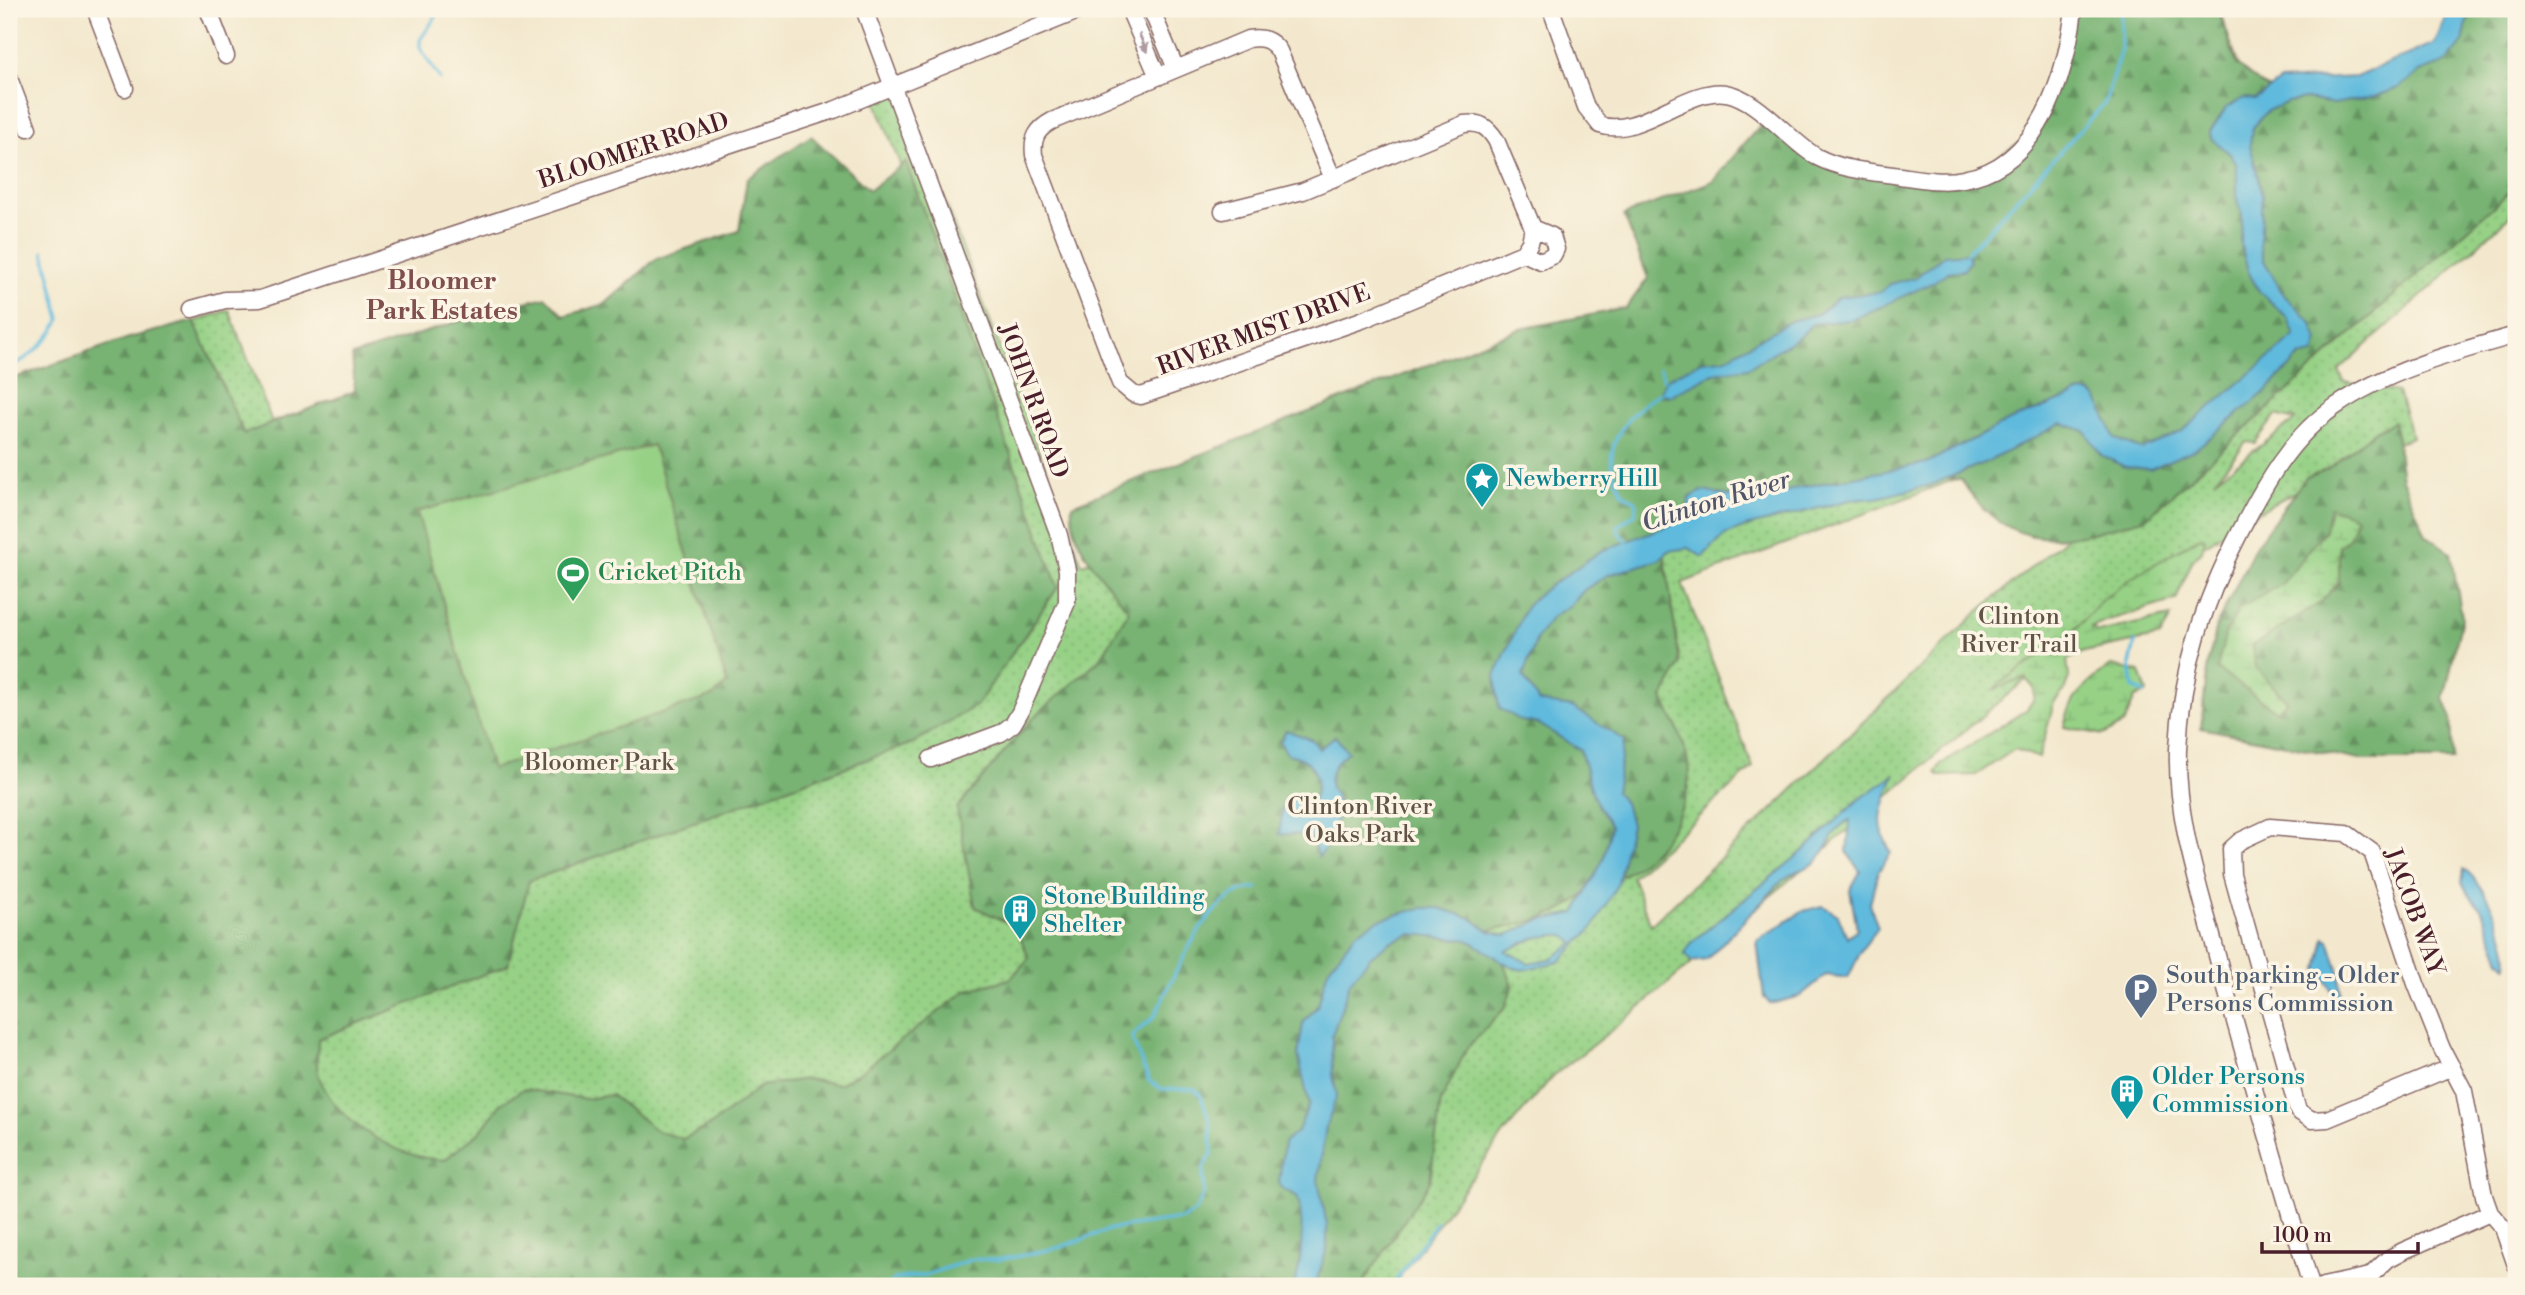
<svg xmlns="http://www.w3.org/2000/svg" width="2525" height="1295" font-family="'Libre Bodoni',serif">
	<defs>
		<pattern id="grass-dots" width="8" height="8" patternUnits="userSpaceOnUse" patternTransform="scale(1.75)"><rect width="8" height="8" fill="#96d186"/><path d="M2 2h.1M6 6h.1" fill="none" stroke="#83b374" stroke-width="1.8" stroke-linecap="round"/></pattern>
		<pattern id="forest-firs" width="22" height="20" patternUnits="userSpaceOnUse" patternTransform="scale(1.75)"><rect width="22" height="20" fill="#78b373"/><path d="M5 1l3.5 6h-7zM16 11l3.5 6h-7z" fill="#64915f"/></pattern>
		<pattern id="wetland-marsh" width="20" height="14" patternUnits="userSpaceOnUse" patternTransform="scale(1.75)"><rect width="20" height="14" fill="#96d186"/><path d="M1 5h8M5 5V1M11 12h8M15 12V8" fill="none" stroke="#83b374"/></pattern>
	</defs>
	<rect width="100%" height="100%" fill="#fcf5e5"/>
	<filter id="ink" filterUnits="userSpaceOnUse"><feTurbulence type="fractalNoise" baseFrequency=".0143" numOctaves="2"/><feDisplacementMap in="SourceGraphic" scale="14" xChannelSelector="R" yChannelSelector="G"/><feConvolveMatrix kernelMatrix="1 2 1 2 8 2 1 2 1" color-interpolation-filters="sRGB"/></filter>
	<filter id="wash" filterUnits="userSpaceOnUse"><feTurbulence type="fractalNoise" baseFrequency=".00686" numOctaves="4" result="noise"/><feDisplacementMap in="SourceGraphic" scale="28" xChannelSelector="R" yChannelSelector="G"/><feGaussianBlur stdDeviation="1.57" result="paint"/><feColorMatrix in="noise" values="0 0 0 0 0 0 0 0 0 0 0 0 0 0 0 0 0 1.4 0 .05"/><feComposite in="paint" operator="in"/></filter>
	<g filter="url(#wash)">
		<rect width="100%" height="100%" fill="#f3e8cd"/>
		<!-- grass -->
		<path fill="url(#grass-dots)" stroke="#707858" stroke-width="2" fill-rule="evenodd" d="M2175 9H2219L2326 317 2516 148V211L2339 370 2344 382 2398 392 2412 437C2223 511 2089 626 1936 755 1833 843 1730 931 1626 1019L1553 1076 1505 1132 1393 1286H9V384L229 310 272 422 916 206 874 97 901 86 1082 564 1163 536 2128 140ZM2276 415 2295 420 2215 480 2246 442 2255 443ZM1961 477 2076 530 1977 613 1651 925 1632 877 1753 767 1682 583Z"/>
		<!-- forest -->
		<path fill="url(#forest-firs)" stroke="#61694f" stroke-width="2" fill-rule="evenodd" d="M2074 9H2218L2237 65 2262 85 2278 93 2387 73 2442 40 2451 9H2516V186L2146 518C2069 541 2012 559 1961 480L1941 477 1932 468 1664 551 1680 664 1663 698C1672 718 1685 741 1688 763 1694 804 1661 856 1625 874 1617 878 1607 877 1599 882 1592 886 1586 894 1579 899 1552 919 1515 926 1483 931L1497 947 1513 986 1504 1009 1467 1048 1441 1101 1430 1182 1361 1286H9V380L129 338 194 321 244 434 355 391 352 356 500 308 546 297 564 316 605 304 656 259 739 231 747 179 811 136 869 190 906 162 1058 587 977 705 913 743 529 881 508 965 318 1039C318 1050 315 1067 319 1077 337 1123 397 1158 444 1160L480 1132 500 1105 523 1089 586 1099 611 1095 657 1131 683 1139 711 1125 761 1086 806 1079 839 1084 859 1073 967 990 1010 979 1029 958 1016 927 975 907 957 808 1033 718 1100 659 1129 611C1106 581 1068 546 1072 505L1520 329 1626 308 1648 278 1624 215 1713 181 1761 124 1819 158 1963 179 2034 133ZM653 445 727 683 417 512Z
			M2394 421 2402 479 2426 535 2451 553 2462 617 2444 699 2451 716 2453 760H2360L2201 728 2208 662 2218 622 2256 545 2306 477 2328 469 2375 431Z"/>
		<!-- wetland -->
		<path fill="url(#wetland-marsh)" stroke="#707858" stroke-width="2" d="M2330 507 2357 517 2349 538 2339 546V582L2320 603 2252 646 2256 668 2287 701 2276 711 2217 669 2226 632 2240 608 2281 585 2325 530Z
			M2198 538H2205L2202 551 2192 561 2176 600 2102 622 2091 628 2098 632 2171 616 2161 636 2084 652 2067 660 2069 677 2066 689 2054 702 2039 758 2015 749 1976 775 1938 776 1936 772 1941 764 2026 710 2034 699V688L2025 678 1995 689 1999 684 2070 635 2101 601 2130 579Z
			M2111 666 2140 672 2147 693 2135 697 2124 724 2103 735 2064 727C2071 694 2085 685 2111 666Z"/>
		<!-- pitch -->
		<path fill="#96d186" stroke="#707858" stroke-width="2" d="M653 445 727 683 713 696 492 769 417 512Z"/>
		<!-- water -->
		<path fill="#5fbadd" stroke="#546c84" stroke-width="2" fill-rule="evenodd" d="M2449 9H2470L2463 42 2447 62 2420 72 2398 88 2377 96 2334 104 2306 99 2288 102 2267 111 2252 128 2250 145 2263 195 2260 245 2263 259 2283 294 2311 322 2318 340 2314 354 2300 357 2264 393 2196 449 2150 469 2125 467 2101 455 2085 431 2062 423 1993 459 1931 485 1877 498 1850 500 1746 527 1725 535 1702 557 1689 548 1669 551 1659 560 1608 575 1584 590 1572 604 1552 617 1537 638 1523 676 1539 702 1572 707 1624 740 1616 792 1626 806 1631 825 1618 883 1593 928 1559 962 1522 970 1512 967 1468 940 1411 934 1390 942 1370 957 1350 982 1332 1036 1333 1076 1337 1095 1326 1127 1318 1180 1327 1225V1249L1315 1286H1293C1303 1267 1304 1215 1297 1196L1281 1188 1279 1182 1284 1143 1298 1131 1309 1104 1298 1055 1303 1023 1318 1005 1328 969 1356 933 1378 920 1421 908H1440L1471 918 1489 931 1507 935 1540 920 1575 913 1603 860 1611 827 1594 798 1580 750 1539 724 1522 721 1499 708 1495 676 1526 607 1541 592 1601 551 1683 520 1687 516 1689 498 1702 491 1756 501 1797 488 1926 463 2009 421 2082 392 2091 393 2098 399 2115 439 2142 449 2181 432 2295 336 2288 318 2259 291 2248 271 2241 245 2242 214 2237 196V165L2230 154 2211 138 2210 132 2226 108 2244 98 2255 99 2280 81 2356 77 2435 43ZM1555 935H1565L1574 943 1551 959 1528 963 1506 951 1534 938Z
			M1967 253 1970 261 1964 270 1948 272 1932 283 1852 320 1812 324 1802 335 1748 368 1714 373 1670 396 1660 393 1666 379 1702 361 1724 359 1791 321 1818 314 1839 297 1880 292 1890 284 1916 277 1944 255Z
			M1286 730 1313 740 1319 749 1335 736 1348 752C1336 760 1326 775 1332 790 1334 794 1337 794 1337 799 1340 819 1331 843 1319 857L1309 835 1279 834 1283 805 1295 796 1309 811C1322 784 1320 760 1287 754L1280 742Z
			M1894 775C1883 807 1873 821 1891 853L1878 872 1870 904 1878 928 1862 949 1848 978 1826 975 1800 996 1770 1004 1764 997 1757 941 1803 911 1823 906 1838 915 1847 937 1857 929 1850 890 1860 872 1847 852 1850 820C1833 827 1829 848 1818 860 1811 868 1793 871 1783 880L1706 960 1691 962 1685 954 1692 942 1802 852 1857 801Z
			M2464 869C2483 881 2513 943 2507 966L2501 960 2481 908 2468 894 2462 882Z
			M2325 938 2329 940 2340 975V1003L2318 969Z"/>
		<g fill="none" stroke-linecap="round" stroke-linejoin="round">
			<!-- stream -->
			<path stroke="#5fbadd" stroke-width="3.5" d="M440 79 420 48V40L441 9
				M1967 253 2105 103 2121 49V9
				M9 367C28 360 52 338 60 319L44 252
				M1660 369 1664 380
				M1626 540 1619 534 1618 526 1635 514 1637 503C1633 498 1628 498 1624 494 1621 491 1618 483 1616 479 1600 443 1632 410 1660 393
				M2135 642 2130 665 2133 687 2144 693
				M888 1286 895 1279 926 1275 973 1259 995 1260 1020 1256 1061 1247 1111 1229 1182 1219 1196 1211 1204 1192 1203 1169 1212 1153 1210 1122 1201 1096 1195 1089H1162L1149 1081 1132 1038C1137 1028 1149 1025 1155 1015 1174 978 1207 889 1257 888
				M1392 1286 1437 1222"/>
		</g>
	</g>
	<g filter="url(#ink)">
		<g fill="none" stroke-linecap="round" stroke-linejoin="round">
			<!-- minor casing -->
			<g stroke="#856564" stroke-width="19">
				<path id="minor" d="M95 9 125 88
					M208 9 226 56
					M864 9 1059 535 1067 570V602L1020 712 1013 724 1001 733 931 759
					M1129 9 1158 77
					M1151 9 1176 69
					M1551 9 1586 107 1600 125C1638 139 1687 87 1726 93 1759 99 1789 141 1817 157 1842 170 1872 172 1900 176 1921 179 1942 183 1963 179 2040 167 2066 75 2074 9
					M9 78 28 128
					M1223 211 1303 191 1464 124C1480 122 1487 126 1496 140L1533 228 1530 242 1523 253 1362 320 1141 396 1133 394 1120 383 1034 155C1032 138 1037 129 1052 121L1248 39C1262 37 1271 39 1279 51L1333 179
					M1523 253 1541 261 1553 255 1556 249 1552 236 1533 228
					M192 309 225 300 260 299 834 110 1083 9
					M2452 1067 2327 1119 2312 1120 2298 1111 2232 874 2231 849 2240 841 2270 827 2346 833 2372 852 2416 984 2442 1049 2464 1091 2484 1196 2490 1213 2503 1228 2516 1265
					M2311 1286C2278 1171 2243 1056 2213 940 2196 877 2176 815 2178 749 2181 670 2204 601 2240 532 2264 485 2291 436 2336 406 2388 370 2456 352 2516 335
					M2323 1286 2370 1276
					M2371 1286 2370 1276 2388 1259 2403 1251 2490 1213"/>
			</g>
			<!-- minor -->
			<use href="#minor" stroke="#fff" stroke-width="16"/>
		</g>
		<!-- one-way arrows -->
		<defs><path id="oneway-solid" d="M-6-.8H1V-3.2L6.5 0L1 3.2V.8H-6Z" transform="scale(1.75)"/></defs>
		<use fill="#ae9aa0" href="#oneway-solid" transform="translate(1143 43) rotate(67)"/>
	</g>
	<!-- icons -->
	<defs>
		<g id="sight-pin" transform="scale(1.75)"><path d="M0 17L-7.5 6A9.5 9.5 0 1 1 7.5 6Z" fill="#0f9aa8" stroke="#fcf5e5"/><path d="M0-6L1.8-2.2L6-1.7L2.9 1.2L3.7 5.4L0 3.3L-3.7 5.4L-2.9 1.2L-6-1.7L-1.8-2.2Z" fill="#fff"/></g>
		<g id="stadium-pin" transform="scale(1.75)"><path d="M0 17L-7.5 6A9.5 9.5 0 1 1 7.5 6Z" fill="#2e9e5b" stroke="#fcf5e5"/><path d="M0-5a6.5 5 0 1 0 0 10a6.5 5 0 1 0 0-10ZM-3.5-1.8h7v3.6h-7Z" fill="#fff"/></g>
		<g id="building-pin" transform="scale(1.75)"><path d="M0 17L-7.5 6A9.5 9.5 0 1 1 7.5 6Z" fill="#0f9aa8" stroke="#fcf5e5"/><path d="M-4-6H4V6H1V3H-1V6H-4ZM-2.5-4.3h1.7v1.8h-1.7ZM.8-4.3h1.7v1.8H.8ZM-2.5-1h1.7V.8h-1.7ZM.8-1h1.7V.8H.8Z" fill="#fff"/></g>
		<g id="parking-pin" transform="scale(1.75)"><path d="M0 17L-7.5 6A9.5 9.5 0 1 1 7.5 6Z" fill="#5c6f8a" stroke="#fcf5e5"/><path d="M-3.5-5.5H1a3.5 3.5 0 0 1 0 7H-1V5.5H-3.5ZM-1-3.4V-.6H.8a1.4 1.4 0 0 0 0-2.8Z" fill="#fff"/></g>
	</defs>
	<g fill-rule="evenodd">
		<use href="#sight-pin" x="1482" y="479"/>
		<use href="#stadium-pin" x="573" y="573"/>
		<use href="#building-pin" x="1020" y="911"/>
		<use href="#parking-pin" x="2141" y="990"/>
		<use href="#building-pin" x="2127" y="1091"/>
	</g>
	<g text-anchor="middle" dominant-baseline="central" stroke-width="7" stroke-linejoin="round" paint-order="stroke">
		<!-- street labels -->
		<g font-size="24" fill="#4a1f2b" stroke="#fcf5e5">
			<text transform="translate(634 151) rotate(-18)">BLOOMER ROAD</text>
			<text transform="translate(1264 330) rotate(-20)">RIVER MIST DRIVE</text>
			<text transform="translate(1033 401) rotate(70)">JOHN R ROAD</text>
			<text transform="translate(2414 912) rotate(70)">JACOB WAY</text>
		</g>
		<!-- culture labels -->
		<g font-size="24" fill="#0d838f" stroke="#fcf5e5" text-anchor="start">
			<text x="1506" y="479">Newberry Hill</text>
			<text x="1044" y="897">Stone Building<tspan x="1044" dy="28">Shelter</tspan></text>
			<text x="2152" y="1077">Older Persons<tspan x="2152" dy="28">Commission</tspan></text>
		</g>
		<!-- leisure labels -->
		<g font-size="24" fill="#27864d" stroke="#fcf5e5" text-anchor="start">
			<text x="598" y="573">Cricket Pitch</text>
		</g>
		<!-- park labels -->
		<g font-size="24" fill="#615446" stroke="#fcf5e5">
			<text x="2019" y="617">Clinton<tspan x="2019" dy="28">River Trail</tspan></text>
			<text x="599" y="763">Bloomer Park</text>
			<text x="1360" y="807">Clinton River<tspan x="1360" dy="28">Oaks Park</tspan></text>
		</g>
		<!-- service labels -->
		<g font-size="24" fill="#4e5e75" stroke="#fcf5e5" text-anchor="start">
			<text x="2166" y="976">South parking - Older<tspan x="2166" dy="28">Persons Commission</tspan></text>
		</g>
		<!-- neighbourhood labels -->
		<g font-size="26" font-weight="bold" fill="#80504e" stroke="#fcf5e5">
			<text x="442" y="281">Bloomer<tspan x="442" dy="30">Park Estates</tspan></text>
		</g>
		<!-- water labels -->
		<g font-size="26" font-style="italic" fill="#515569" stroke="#fcf5e5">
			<text transform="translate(1716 501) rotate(-17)">Clinton River</text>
		</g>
	</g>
	<!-- margin -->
	<rect width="2525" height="1295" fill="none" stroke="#fcf5e5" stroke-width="35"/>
	<!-- scale -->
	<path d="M2262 1242v10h156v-10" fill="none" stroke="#4a1f2b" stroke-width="3.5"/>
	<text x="2273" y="1242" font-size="21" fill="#4a1f2b" stroke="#fcf5e5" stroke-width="5" paint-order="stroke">100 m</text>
</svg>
